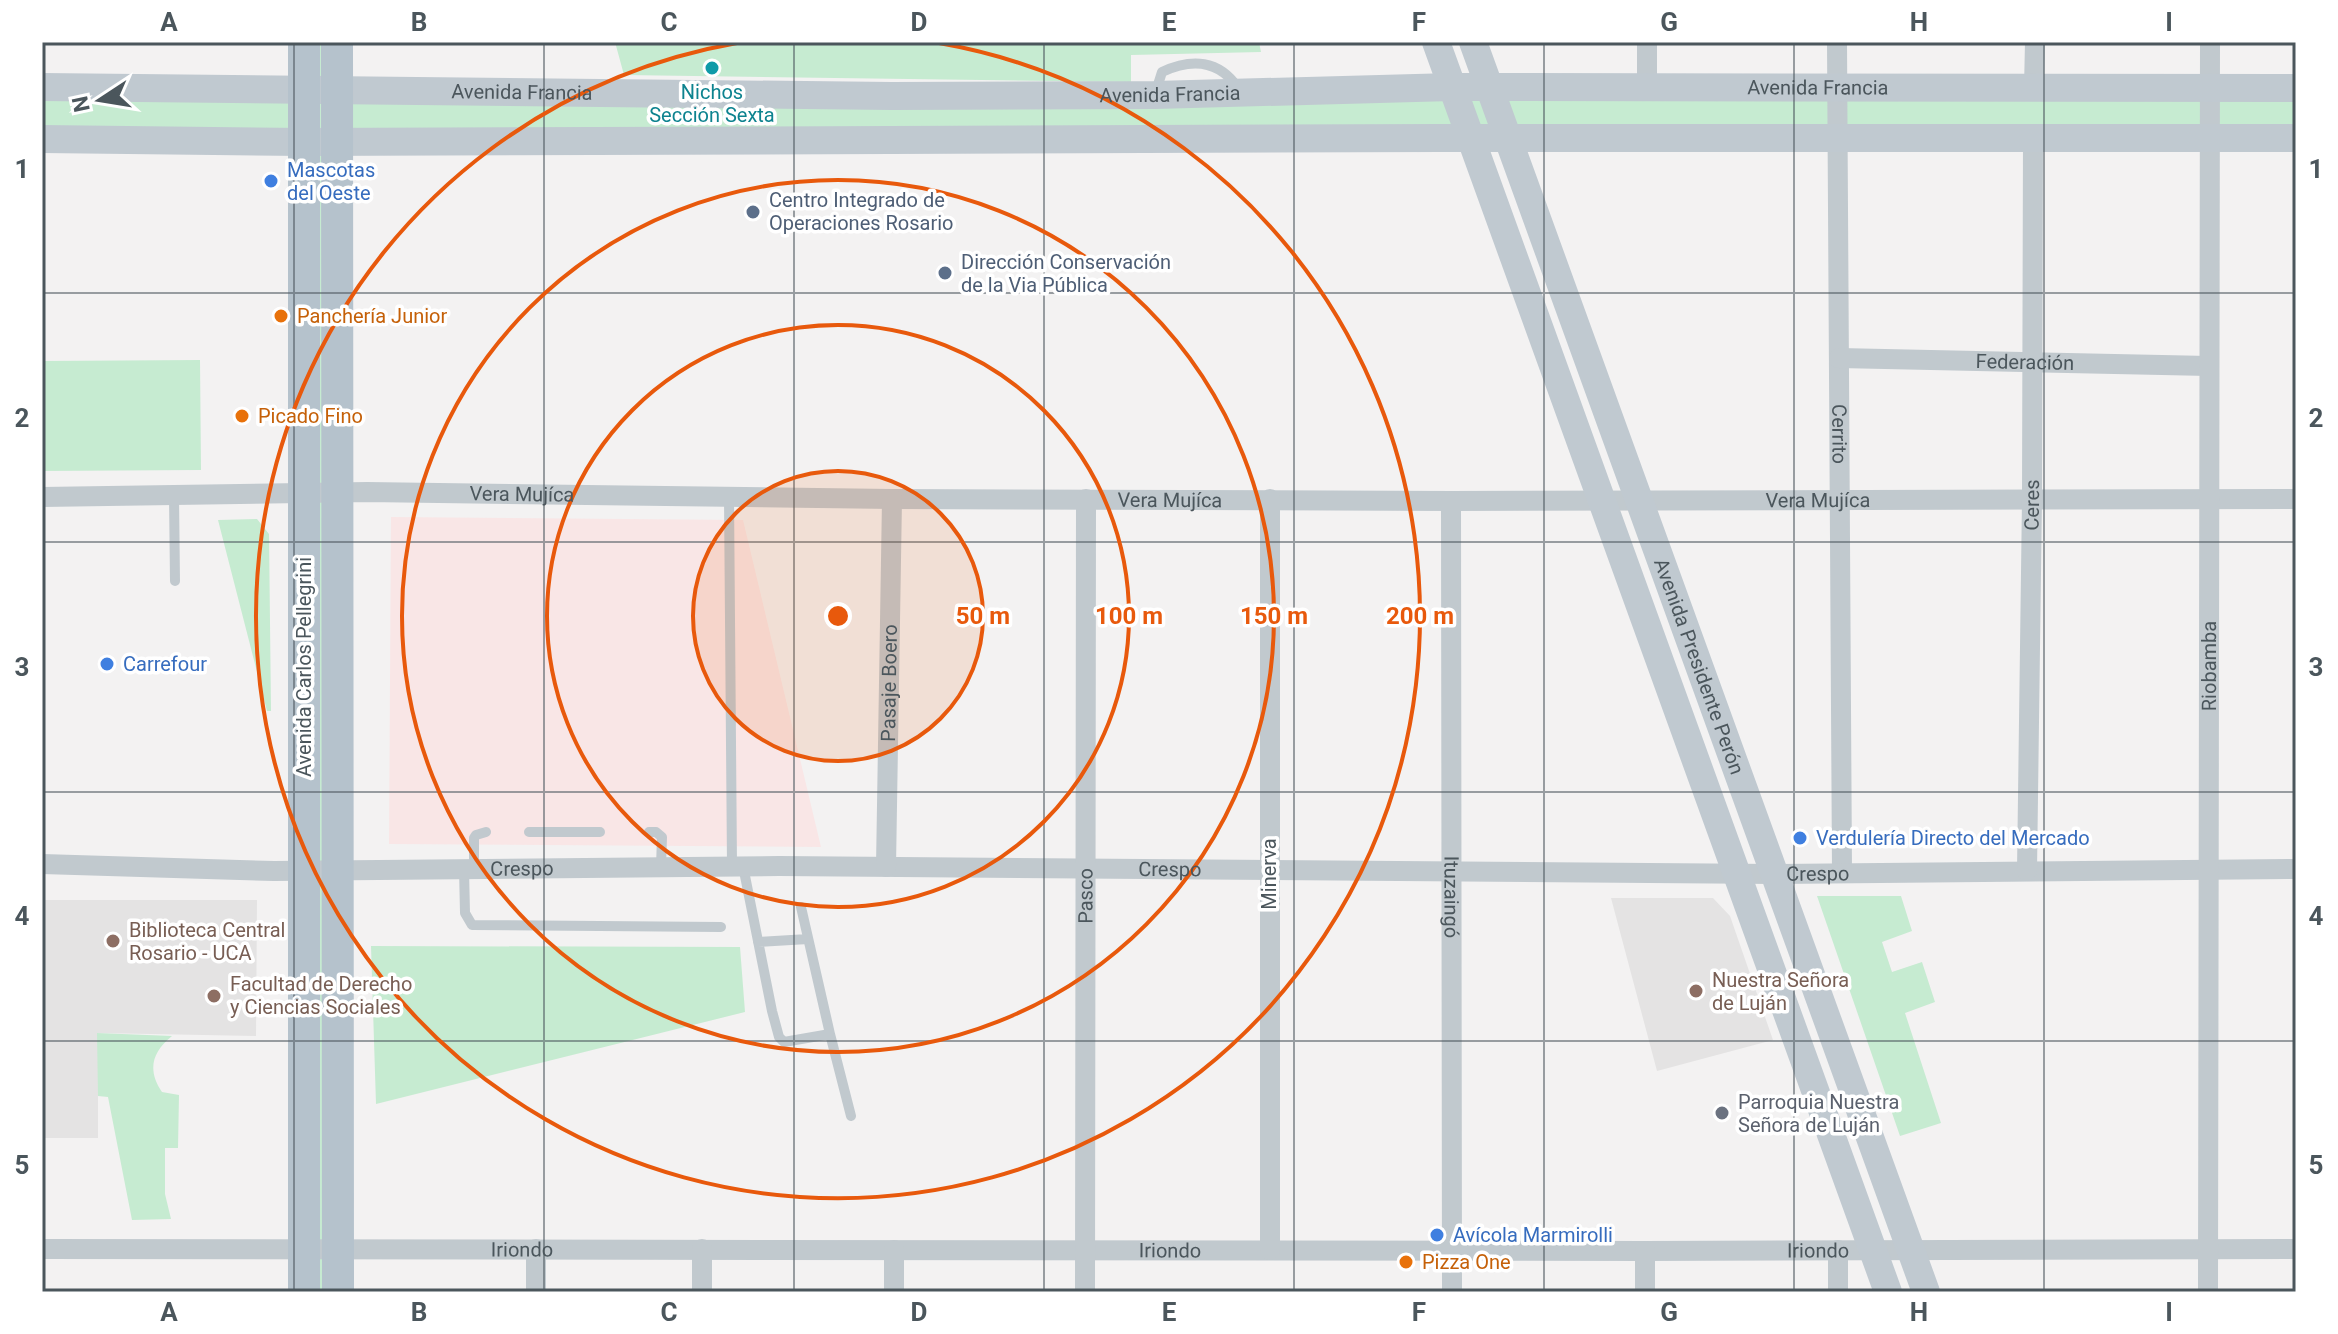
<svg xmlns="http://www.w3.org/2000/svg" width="2338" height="1334" font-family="Roboto,sans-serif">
	<rect width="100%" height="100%" fill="#f3f2f2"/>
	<!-- education -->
	<path fill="#e4e3e3" d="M1611 898H1713L1730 916 1773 1040 1657 1071Z
		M42 900H257L256 1036 98 1033V1138H42Z"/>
	<!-- medical -->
	<path fill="#f9e6e6" d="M391 517 743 520 821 847 389 844Z"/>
	<!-- green -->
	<path fill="#c6ebd1" d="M304 42H337V90L2296 88V138L338 142V1292H304V142L42 139V87L303 90Z
		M615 42H1259L1261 52 1131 55V82L624 75Z
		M200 360 201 470 42 471V361Z
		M257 519 269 534 271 711H267L218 520Z
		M1817 896H1901L1912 931 1882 942 1892 972 1922 962 1935 1002 1905 1013 1941 1123 1900 1136Z
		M371 946 740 947 745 1012 376 1104Z
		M97 1033 172 1036C152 1052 147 1070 162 1092L179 1095 178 1148H165V1194L171 1219 132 1220 108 1097 98 1096Z"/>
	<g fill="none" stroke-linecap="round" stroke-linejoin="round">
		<!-- service -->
		<path stroke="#c1c9ce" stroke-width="10" d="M1156 91 1162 72C1192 58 1219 60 1238 88
			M174 496 175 581
			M729 497 732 866
			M529 832H600
			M649 832H656L662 837 661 867
			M743 866 772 1011 779 1037 784 1042 830 1034 801 907
			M464 869 465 913 472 925 721 927
			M474 869V838L476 835 486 832
			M758 942 808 939
			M830 1034 851 1116"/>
		<!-- minor -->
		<g stroke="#c1c9ce" stroke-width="20">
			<path d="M1647 42V88"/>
			<path id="s1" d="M1837 42 1842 872"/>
			<path d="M2034 88 2035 42"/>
			<path id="s2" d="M1839 358 2209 366"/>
			<path id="s3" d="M42 497 367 492 892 499 1451 501 2296 499"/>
			<path id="s4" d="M1451 501 1452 1292"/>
			<path id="s5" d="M42 864 274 871 779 866 1774 874 2296 869"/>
			<path id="s6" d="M886 867 892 499"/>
			<path id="s7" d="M2027 871 2032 499 2033 138"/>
			<path id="s8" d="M42 1249 1645 1251 2296 1249"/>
			<path d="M1270 1250V499"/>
			<path d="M1838 1250V1292"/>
			<path d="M536 1292V1249"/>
			<path d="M702 1292V1249"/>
			<path d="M894 1292V1250"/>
			<path id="s9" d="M1085 1292 1086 499"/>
			<path d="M1645 1292V1251"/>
			<path id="s10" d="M2208 1292 2210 42"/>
		</g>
		<!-- secondary -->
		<g stroke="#c0c9d0" stroke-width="28">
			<path d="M1436 42 1888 1292"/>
			<path id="s11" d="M1473 42 1926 1292"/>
			<path id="s12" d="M42 87 892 96 1155 95 1452 87 2296 88"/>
			<path d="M42 139 304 142 1441 138H2296"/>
		</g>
		<!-- primary -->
		<path stroke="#b5c2cc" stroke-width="32" d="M304 42V1292
			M337 42 338 1292"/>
	</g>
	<!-- grid -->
	<path fill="none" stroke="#4b565c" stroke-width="2" stroke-opacity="0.55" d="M294 42V1292M544 42V1292M794 42V1292M1044 42V1292M1294 42V1292M1544 42V1292M1794 42V1292M2044 42V1292M42 293H2296M42 542H2296M42 792H2296M42 1041H2296"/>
	<!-- distance rings -->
	<circle cx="838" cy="616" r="145" fill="#e8590c" fill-opacity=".12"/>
	<g fill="none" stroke="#e8590c" stroke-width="4">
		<circle cx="838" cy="616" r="145"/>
		<circle cx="838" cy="616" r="291"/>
		<circle cx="838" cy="616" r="436"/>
		<path d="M939 43A582 582 0 1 1 737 43"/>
	</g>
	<!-- markers -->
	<circle fill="#0f9aa8" stroke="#fff" stroke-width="3" cx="712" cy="68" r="8"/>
	<g fill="#3f7fe0" stroke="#fff" stroke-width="3">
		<circle cx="271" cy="181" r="8"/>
		<circle cx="107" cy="664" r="8"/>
		<circle cx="1800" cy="838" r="8"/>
		<circle cx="1437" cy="1235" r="8"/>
	</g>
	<g fill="#5c6f8a" stroke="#fff" stroke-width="3">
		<circle cx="753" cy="212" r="8"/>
		<circle cx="945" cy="273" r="8"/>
	</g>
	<g fill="#e8710a" stroke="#fff" stroke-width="3">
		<circle cx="281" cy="316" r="8"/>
		<circle cx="242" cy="416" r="8"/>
		<circle cx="1406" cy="1262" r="8"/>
	</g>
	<g fill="#8d6e63" stroke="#fff" stroke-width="3">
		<circle cx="113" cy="941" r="8"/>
		<circle cx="1696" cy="991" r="8"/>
		<circle cx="214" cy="996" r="8"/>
	</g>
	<circle fill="#6b7280" stroke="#fff" stroke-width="3" cx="1722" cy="1113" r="8"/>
	<g text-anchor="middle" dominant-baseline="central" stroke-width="7" stroke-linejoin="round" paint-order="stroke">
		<!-- street labels -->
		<g font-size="20" fill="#4b565c" stroke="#fff">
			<text stroke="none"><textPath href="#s12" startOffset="1776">Avenida Francia</textPath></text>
			<text stroke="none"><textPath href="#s12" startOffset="480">Avenida Francia</textPath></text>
			<text stroke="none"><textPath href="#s12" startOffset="1128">Avenida Francia</textPath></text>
			<text stroke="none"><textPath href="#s2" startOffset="186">Federación</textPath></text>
			<text stroke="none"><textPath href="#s1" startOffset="392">Cerrito</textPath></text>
			<text stroke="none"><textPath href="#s3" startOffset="480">Vera Mujíca</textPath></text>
			<text stroke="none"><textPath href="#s3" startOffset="1128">Vera Mujíca</textPath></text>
			<text stroke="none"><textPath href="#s3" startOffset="1776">Vera Mujíca</textPath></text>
			<text stroke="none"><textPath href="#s7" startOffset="366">Ceres</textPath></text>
			<text transform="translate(304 667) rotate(-90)">Avenida Carlos Pellegrini</text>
			<text stroke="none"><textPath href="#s11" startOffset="664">Avenida Presidente Perón</textPath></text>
			<text stroke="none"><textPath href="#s10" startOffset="626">Riobamba</textPath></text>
			<text stroke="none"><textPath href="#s6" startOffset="184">Pasaje Boero</textPath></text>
			<text stroke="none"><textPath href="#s5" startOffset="480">Crespo</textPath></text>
			<text stroke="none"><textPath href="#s5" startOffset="1128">Crespo</textPath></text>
			<text stroke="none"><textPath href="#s5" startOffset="1776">Crespo</textPath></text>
			<text transform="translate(1269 874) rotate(-90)">Minerva</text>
			<text stroke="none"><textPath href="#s9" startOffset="396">Pasco</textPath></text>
			<text stroke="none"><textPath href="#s4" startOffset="396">Ituzaingó</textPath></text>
			<text stroke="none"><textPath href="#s8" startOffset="480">Iriondo</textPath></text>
			<text stroke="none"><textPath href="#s8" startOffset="1128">Iriondo</textPath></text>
			<text stroke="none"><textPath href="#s8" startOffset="1776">Iriondo</textPath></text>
		</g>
		<!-- culture labels -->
		<g font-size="20" fill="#0d838f" stroke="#fff">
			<text x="712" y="92">Nichos<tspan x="712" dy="23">Sección Sexta</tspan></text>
		</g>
		<!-- shop labels -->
		<g font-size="20" fill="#366cbe" stroke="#fff" text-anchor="start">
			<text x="287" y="170">Mascotas<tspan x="287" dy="23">del Oeste</tspan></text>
			<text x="123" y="664">Carrefour</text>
			<text x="1816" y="838">Verdulería Directo del Mercado</text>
			<text x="1453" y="1235">Avícola Marmirolli</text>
		</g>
		<!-- service labels -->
		<g font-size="20" fill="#4e5e75" stroke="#fff" text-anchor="start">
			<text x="769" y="200">Centro Integrado de<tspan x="769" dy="23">Operaciones Rosario</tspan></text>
			<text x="961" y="262">Dirección Conservación<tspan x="961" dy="23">de la Via Pública</tspan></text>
		</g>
		<!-- food labels -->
		<g font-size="20" fill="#c56008" stroke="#fff" text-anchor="start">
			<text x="297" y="316">Panchería Junior</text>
			<text x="258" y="416">Picado Fino</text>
			<text x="1422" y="1262">Pizza One</text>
		</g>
		<!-- education labels -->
		<g font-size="20" fill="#785e54" stroke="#fff" text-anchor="start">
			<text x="129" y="930">Biblioteca Central<tspan x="129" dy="23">Rosario - UCA</tspan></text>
			<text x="1712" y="980">Nuestra Señora<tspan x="1712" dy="23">de Luján</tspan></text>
			<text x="230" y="984">Facultad de Derecho<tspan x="230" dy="23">y Ciencias Sociales</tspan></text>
		</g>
		<!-- worship labels -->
		<g font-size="20" fill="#5b616d" stroke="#fff" text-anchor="start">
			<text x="1738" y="1102">Parroquia Nuestra<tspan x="1738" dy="23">Señora de Luján</tspan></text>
		</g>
	</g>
	<circle cx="838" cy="616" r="12" fill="#e8590c" stroke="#fff" stroke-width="4"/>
	<g font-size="24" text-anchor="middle" font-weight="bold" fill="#e8590c" stroke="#fff" stroke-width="7" stroke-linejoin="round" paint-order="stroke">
		<text x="983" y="624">50 m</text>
		<text x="1129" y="624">100 m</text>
		<text x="1274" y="624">150 m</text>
		<text x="1420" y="624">200 m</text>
	</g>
	<!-- border -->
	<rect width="2338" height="1334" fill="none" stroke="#ffffff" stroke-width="88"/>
	<!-- north arrow -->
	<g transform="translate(100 100) rotate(258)" stroke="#ffffff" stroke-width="6" paint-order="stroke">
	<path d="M0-6L14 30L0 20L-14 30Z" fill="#4b565c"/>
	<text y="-12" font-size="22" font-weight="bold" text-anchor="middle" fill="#4b565c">N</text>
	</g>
	<rect x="44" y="44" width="2250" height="1246" fill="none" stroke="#4b565c" stroke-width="3"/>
	<g font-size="26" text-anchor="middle" font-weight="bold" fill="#4b565c">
		<text x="169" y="31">A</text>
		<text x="419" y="31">B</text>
		<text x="669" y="31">C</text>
		<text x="919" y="31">D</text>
		<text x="1169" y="31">E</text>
		<text x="1419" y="31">F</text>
		<text x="1669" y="31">G</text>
		<text x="1919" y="31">H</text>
		<text x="2169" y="31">I</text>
		<text x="22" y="178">1</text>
		<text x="2316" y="178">1</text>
		<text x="22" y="427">2</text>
		<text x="2316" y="427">2</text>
		<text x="22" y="676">3</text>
		<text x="2316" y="676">3</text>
		<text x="22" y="925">4</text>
		<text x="2316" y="925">4</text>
		<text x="22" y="1174">5</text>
		<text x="2316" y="1174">5</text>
		<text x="169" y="1321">A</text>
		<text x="419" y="1321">B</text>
		<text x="669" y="1321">C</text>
		<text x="919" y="1321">D</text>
		<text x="1169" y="1321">E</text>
		<text x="1419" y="1321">F</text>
		<text x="1669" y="1321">G</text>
		<text x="1919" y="1321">H</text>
		<text x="2169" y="1321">I</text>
	</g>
</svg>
